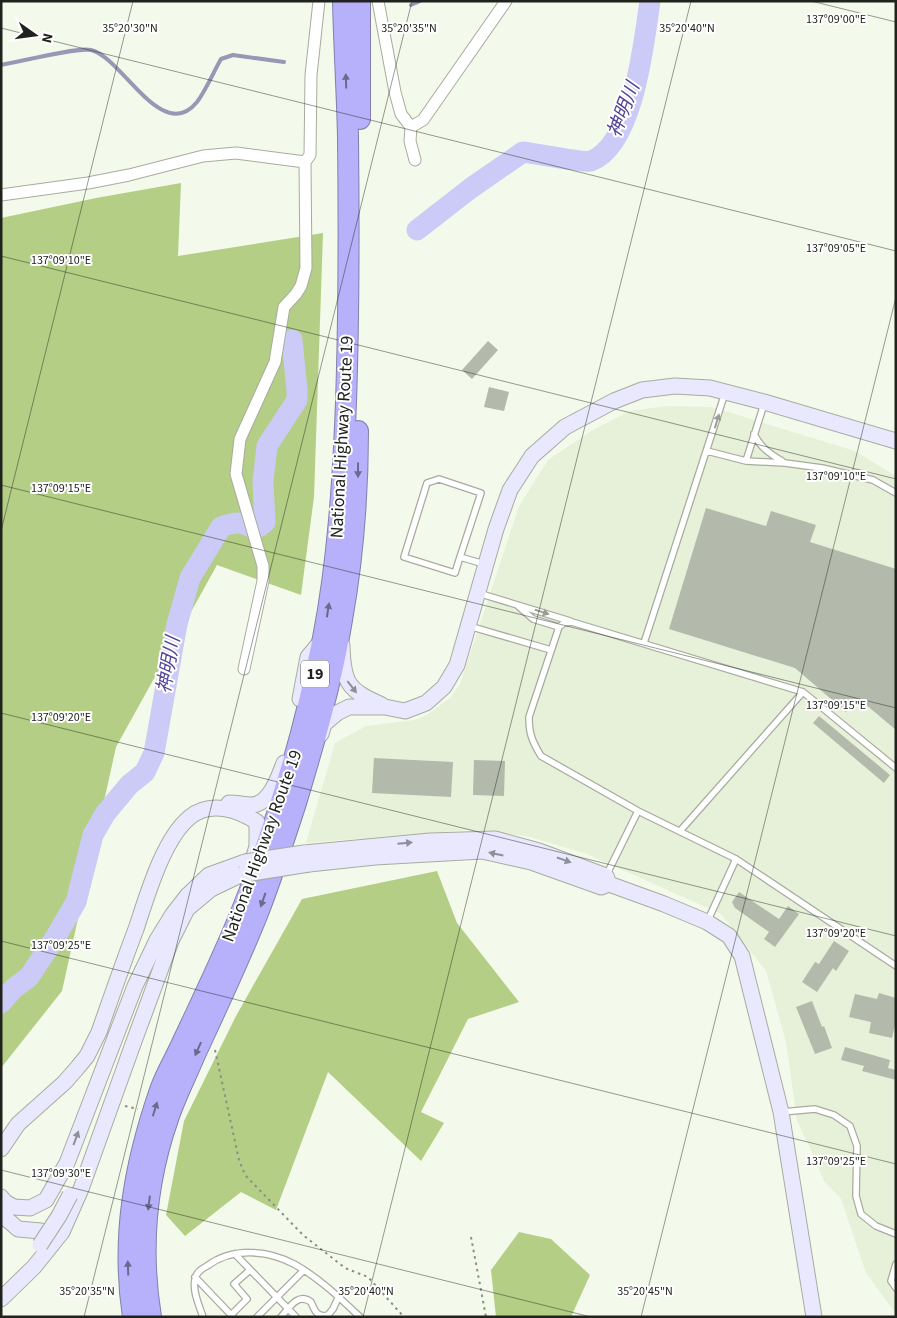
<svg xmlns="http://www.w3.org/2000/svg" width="897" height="1318" font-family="'Source Sans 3','Noto Sans JP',sans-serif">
	<rect width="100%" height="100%" fill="#f4faeb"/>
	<!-- built -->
	<path fill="#e7f0d9" d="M666 406 712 407 855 451 896 476V1314L866 1273 841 1199 824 1181 809 1146 797 1121 786 1042 766 971 721 914 587 854 526 836 466 830 306 843 335 743 366 726 414 720 427 715 451 697 460 684 519 506 548 460 591 431 630 411Z"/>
	<!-- forest -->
	<path fill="#b4ce85" d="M181 183 178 256 323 233 314 497 301 595 217 565 116 747 62 991 1 1068V218L96 198Z
		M437 871 457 923 519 1002 468 1019 421 1112 444 1123 421 1161 328 1072 276 1210 241 1192 185 1236 166 1215 184 1121 236 1016 302 899Z
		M519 1232 551 1239 590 1275 571 1317H496L491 1270Z"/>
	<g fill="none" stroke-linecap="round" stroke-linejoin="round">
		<!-- stream -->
		<path stroke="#9898b5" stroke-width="4" d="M411 5 420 1
			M1 65C19 62 76 47 91 50 122 57 162 145 197 102 206 90 213 73 221 59L233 55 284 62"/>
		<!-- river -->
		<path stroke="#cccaf6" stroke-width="21" d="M417 230 471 188 523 152C533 153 585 163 591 161 634 145 644 41 650 1
			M1 1003 13 989 29 977 55 938 76 902 93 835 105 814 129 785 145 772 154 753 177 624 190 578 221 527C226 525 232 523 238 523 251 523 251 535 265 522L263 481 267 446 297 400V390L292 340"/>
	</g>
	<!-- building -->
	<path fill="#b4baab" d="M488 341 498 350 472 379 462 370Z
		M489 387 509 392 504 411 484 407Z
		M706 508 766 526 771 511 816 525 810 542 896 569V730L858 698 846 712 795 668 669 629Z
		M819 716 890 775 884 783 813 723Z
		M374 758 453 762 451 797 372 793Z
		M474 760 505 761 504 796 473 795Z
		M739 892 779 919 788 906 799 914 775 947 764 939 769 932 735 908 732 902Z
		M834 941 849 951 836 971 833 968 817 992 802 982 815 962 819 964Z
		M879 993 896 998V1021L892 1038 869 1033 871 1022 849 1017 855 994 877 999Z
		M812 1001 822 1027 824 1026 832 1048 815 1054 796 1007Z
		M845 1047 890 1060 888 1068 896 1070V1080L862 1071 864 1066 841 1060Z"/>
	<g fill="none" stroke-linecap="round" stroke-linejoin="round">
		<!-- lane casing -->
		<g stroke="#a7ac9e" stroke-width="8">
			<path id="lane" d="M754 434C760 447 770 454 782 461
				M707 451 746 461 785 463 822 468 873 480 896 493
				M746 461 764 404
				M460 557 481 493 439 479 427 483 404 557 455 573 460 557 484 564
				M478 593 570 621
				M518 606 533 619 559 627
				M469 626 551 650
				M644 643 725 393
				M896 768 803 692 572 622 564 623 559 627 529 717C529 734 532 741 541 756L638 811 736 859 896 966
				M680 831 803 692
				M606 876 638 811
				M708 920 736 859
				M782 1112 815 1109 834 1115 850 1126 857 1146 856 1196 861 1214 876 1226 896 1234
				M235 1254 296 1317
				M896 1264 891 1281 896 1288
				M195 1277 233 1317
				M231 1315 247 1299 234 1284 250 1270
				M203 1317C199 1305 191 1288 196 1276 198 1271 203 1268 207 1266 233 1247 267 1250 294 1264 319 1278 339 1297 360 1317
				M257 1317 304 1270
				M281 1317C289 1308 298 1292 311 1302 315 1311 317 1318 328 1315L333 1309 339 1296"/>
		</g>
		<!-- street casing -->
		<g stroke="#a7ac9e" stroke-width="13">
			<path id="street" d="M378 1 395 92 401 114 411 127 410 141 415 160
				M411 127 423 120 506 1
				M1 195 88 183 129 175 203 156 236 153 305 162
				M244 669 263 581V566L236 474 240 439 275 362 284 307 296 294 301 286 306 268 305 162 310 155 311 75 319 1"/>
		</g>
		<!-- secondary casing -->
		<g stroke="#a7ac9e" stroke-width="17">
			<path id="secondary" d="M342 645C343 684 348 690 382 705
				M300 699 308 657 322 640
				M321 734 324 724 337 713 349 707H385L405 711 426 703 444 687 457 665 496 529 510 490 532 456 565 427 614 401 642 390 675 386 710 388 764 402 896 441
				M229 803C236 803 245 805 252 805 270 804 279 776 284 763
				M304 853 430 841 495 839 539 851 606 876 609 884
				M309 864 375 857 482 851 531 862 601 887 609 884 664 904 707 922 729 936 742 956 781 1112 814 1317
				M1 1149 18 1124 65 1082 78 1067 87 1056 99 1032C111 998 123 963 136 929 147 896 163 839 190 817 211 800 238 810 257 822V846L252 863
				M1 1197 5 1202 14 1207 30 1208 46 1200 67 1163 135 986 157 940 173 914 187 896 209 875 245 862
				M1 1214 18 1229 41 1231
				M1 1299 34 1267 62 1232 81 1189 133 1044 171 941 187 909 211 889 240 875"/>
		</g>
		<!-- highway casing -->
		<g stroke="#827fad" stroke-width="22">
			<path id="highway" d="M360 1V119
				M133 1317C121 1238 134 1165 160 1090 166 1073 176 1057 183 1041 204 996 226 951 244 905 279 818 305 729 323 638 338 560 343 481 346 402 349 314 349 225 348 137 347 92 344 47 343 1
				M151 1317C140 1249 146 1181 169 1116 176 1096 186 1076 194 1057 216 1009 239 961 258 913 272 877 284 840 296 803 314 743 332 682 342 620 353 558 358 494 358 431"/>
		</g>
		<!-- path -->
		<path stroke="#8a8e84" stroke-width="2" stroke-dasharray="2.5 4" stroke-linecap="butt" d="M215 1050 239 1160 245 1175 303 1235 345 1268 368 1277 404 1317
			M125 1106 138 1109
			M471 1237 486 1317"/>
		<!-- lane -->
		<use href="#lane" stroke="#fff" stroke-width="5.5"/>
		<!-- street -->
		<use href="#street" stroke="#fff" stroke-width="11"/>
		<!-- secondary -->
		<use href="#secondary" stroke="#e9e8fe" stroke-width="15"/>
		<!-- highway -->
		<use href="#highway" stroke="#b6b1fa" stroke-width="20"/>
		<!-- secondary-bridge casing -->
		<g stroke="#a7ac9e" stroke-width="17" stroke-linecap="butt">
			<path id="secondary-bridge" d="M245 862 304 853
				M240 875 309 864
				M40 1245 59 1216 70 1195"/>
		</g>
		<!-- secondary-bridge -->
		<use href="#secondary-bridge" stroke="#e9e8fe" stroke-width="15"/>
	</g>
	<!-- one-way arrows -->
	<defs><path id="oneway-solid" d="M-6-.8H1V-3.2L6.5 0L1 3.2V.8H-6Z" transform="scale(1.25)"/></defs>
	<g fill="#6b6a8c">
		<use href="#oneway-solid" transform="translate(346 81) rotate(-92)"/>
		<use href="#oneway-solid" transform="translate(358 470) rotate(90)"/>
		<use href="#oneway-solid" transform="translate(328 610) rotate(-81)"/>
		<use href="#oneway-solid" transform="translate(263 900) rotate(110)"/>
		<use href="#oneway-solid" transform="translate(198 1049) rotate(114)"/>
		<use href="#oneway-solid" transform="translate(155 1109) rotate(-73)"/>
		<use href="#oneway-solid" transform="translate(149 1203) rotate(97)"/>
		<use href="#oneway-solid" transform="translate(128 1268) rotate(-92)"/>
	</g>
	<g fill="#9b9c99">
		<use href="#oneway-solid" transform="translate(717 421) rotate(-73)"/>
		<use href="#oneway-solid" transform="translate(542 612) rotate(17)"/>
	</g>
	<g fill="#8f8f99">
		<use href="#oneway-solid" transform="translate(352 687) rotate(52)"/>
		<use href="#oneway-solid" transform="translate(405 843) rotate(-5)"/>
		<use href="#oneway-solid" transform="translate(496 854) rotate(-168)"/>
		<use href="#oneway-solid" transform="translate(564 860) rotate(19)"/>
		<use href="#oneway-solid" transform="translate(76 1138) rotate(-70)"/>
	</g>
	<!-- ticks -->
	<path fill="none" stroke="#20231d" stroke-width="1" stroke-opacity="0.45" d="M811 1 896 22M1 28 896 251M1 256 896 479M1 485 896 708M1 531 133 1M1 713 896 936M1 941 896 1164M1 1170 591 1317M84 1317 412 1M363 1317 691 1M641 1317 896 297"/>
	<g text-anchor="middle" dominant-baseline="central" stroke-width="4" stroke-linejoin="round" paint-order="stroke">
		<!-- shield labels -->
		<rect fill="#fff" stroke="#636561" stroke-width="1" x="301" y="660.5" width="28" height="27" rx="4"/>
		<g font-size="16" font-weight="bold" fill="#20231d">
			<text x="315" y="674">19</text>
		</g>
		<!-- street labels -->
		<g font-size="18" fill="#20231d" stroke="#fff">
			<text transform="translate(342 437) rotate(-87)">National Highway Route 19</text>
			<text transform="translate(262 846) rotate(-70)">National Highway Route 19</text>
		</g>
		<!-- water labels -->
		<g font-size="19" font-style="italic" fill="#534699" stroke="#fff">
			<text transform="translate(624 110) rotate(-69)">神明川</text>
			<text transform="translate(169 665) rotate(-80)">神明川</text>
		</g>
	</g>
	<g font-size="12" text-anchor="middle" fill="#20231d" stroke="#fff" stroke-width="4" stroke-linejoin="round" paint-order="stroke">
		<text x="836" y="23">137°09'00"E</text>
		<text x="409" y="32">35°20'35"N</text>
		<text x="687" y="32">35°20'40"N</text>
		<text x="130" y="32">35°20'30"N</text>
		<text x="836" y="252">137°09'05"E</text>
		<text x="61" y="264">137°09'10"E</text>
		<text x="836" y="480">137°09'10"E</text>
		<text x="61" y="492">137°09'15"E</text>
		<text x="836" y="709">137°09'15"E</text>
		<text x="61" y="721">137°09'20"E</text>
		<text x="836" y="937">137°09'20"E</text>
		<text x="61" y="949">137°09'25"E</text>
		<text x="836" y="1165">137°09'25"E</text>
		<text x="61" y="1177">137°09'30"E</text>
		<text x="87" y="1295">35°20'35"N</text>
		<text x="366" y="1295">35°20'40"N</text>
		<text x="645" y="1295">35°20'45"N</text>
	</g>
	<!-- border -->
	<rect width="897" height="1318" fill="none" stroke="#20231d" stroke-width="5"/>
	<!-- north arrow -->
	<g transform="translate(35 35) rotate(104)" stroke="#ffffff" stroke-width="4" paint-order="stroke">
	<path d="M0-4L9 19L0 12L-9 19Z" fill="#20231d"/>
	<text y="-8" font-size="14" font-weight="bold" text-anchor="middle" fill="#20231d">N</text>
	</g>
</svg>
